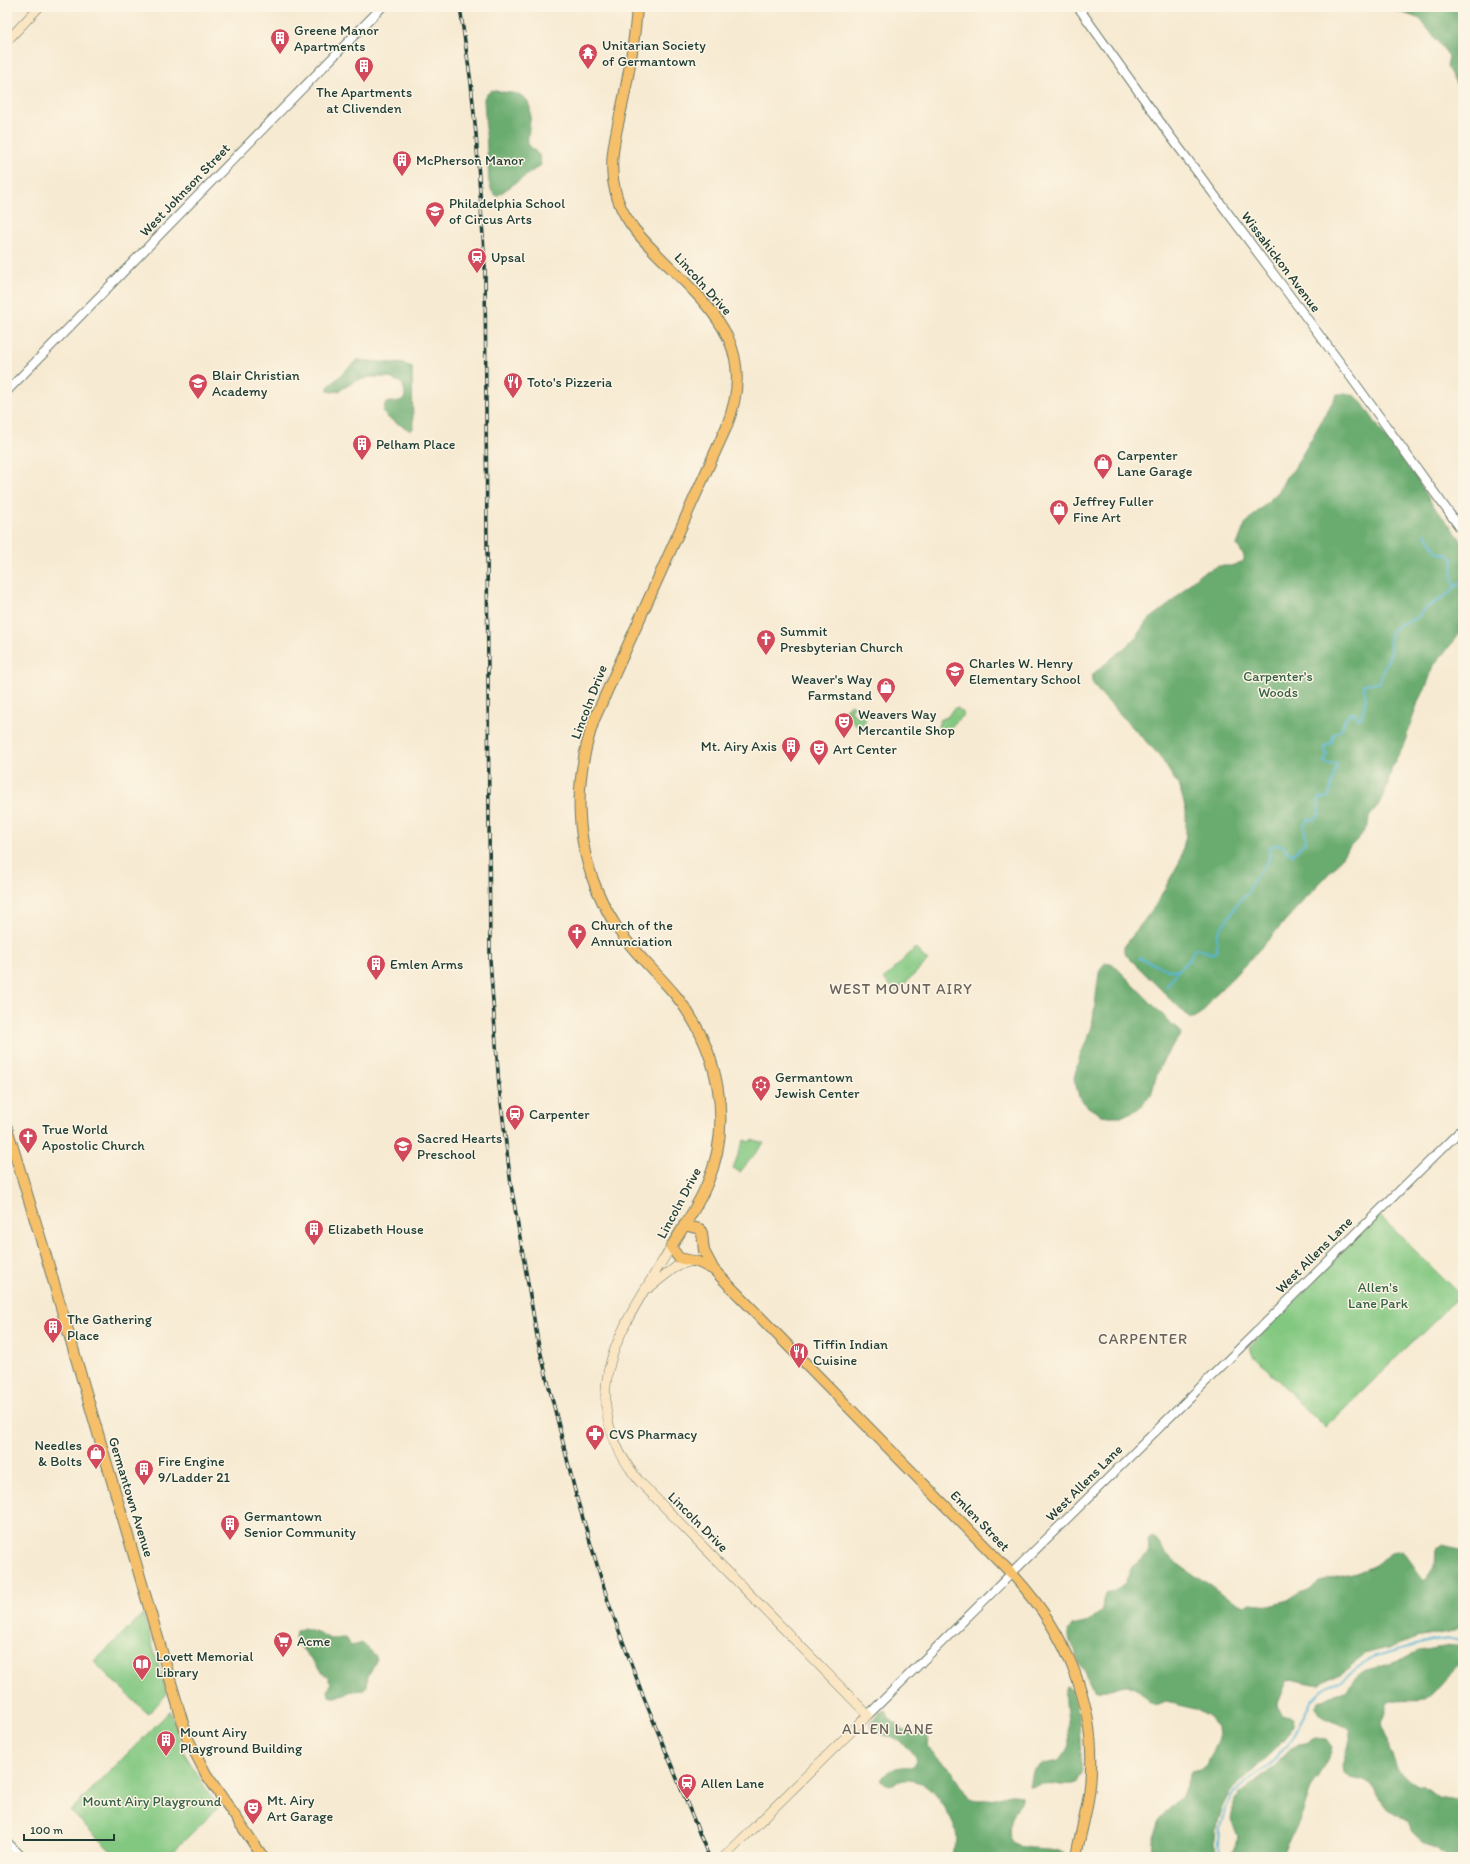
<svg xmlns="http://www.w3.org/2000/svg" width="1470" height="1864" font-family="Itim,sans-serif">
	<rect width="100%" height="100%" fill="#fcf5e5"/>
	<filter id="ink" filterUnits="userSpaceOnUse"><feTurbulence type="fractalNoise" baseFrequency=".025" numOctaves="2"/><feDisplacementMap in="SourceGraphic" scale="8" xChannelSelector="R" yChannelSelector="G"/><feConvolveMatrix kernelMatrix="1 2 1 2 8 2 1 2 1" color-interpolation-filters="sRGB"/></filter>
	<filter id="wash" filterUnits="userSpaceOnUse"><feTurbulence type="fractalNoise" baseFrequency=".012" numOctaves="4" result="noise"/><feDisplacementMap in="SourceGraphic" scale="16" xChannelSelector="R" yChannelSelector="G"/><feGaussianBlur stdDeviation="0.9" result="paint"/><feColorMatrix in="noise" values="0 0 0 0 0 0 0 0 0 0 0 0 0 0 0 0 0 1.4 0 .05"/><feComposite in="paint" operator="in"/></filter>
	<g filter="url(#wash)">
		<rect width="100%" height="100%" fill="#f7ead2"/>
		<!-- green -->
		<path fill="#83c881" stroke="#51825a" d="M851 704 853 706 851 711 857 717 860 714 866 720 859 728 843 711Z
			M956 707 963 712V715L945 733 938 727 940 720 949 716V714Z
			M915 948 928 961 898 990 895 991 884 979Z
			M744 1140 750 1142 751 1140 764 1143 740 1172 733 1168Z
			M1379 1215 1461 1296 1449 1306 1325 1428 1252 1354 1250 1346Z
			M143 1614 167 1694 148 1714 94 1662Z
			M170 1711 183 1751 218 1808 167 1857H117L70 1811Z"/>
		<!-- forest -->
		<path fill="#6aac6f" stroke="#447452" d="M1395 7H1463V97L1447 67 1449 56 1420 19 1401 12 1399 13Z
			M492 90C501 93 514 92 520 95 539 104 526 129 528 144L539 155 541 165 497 196 492 192 489 182 484 99 485 96Z
			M357 360 404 364 412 367 413 428 411 431 388 418 383 413 385 404C395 398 412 408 402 383L387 377H371L355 381 339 391 331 392 328 390V387Z
			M1337 394H1352L1360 400 1395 451 1414 474 1432 504 1463 542V630L1434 665 1426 687 1419 699 1404 744 1392 767 1387 787 1378 806 1369 817 1368 825 1359 838 1346 851 1335 867C1295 908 1258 954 1216 994 1208 1002 1203 1019 1190 1018L1127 956 1124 952V947L1155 906 1180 861 1186 835V811L1180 788 1159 755 1099 692 1092 682 1093 674 1135 639 1146 622 1171 603 1198 575 1218 566H1231L1244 561V556L1237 545 1245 524 1279 491 1286 477 1294 469Z
			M1105 963 1114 965 1159 1011 1170 1023 1178 1028 1181 1034 1165 1056 1157 1074 1151 1095 1138 1109 1123 1116H1109L1101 1115 1088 1107 1079 1097 1074 1078 1079 1059 1092 1027 1099 973 1101 968Z
			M1151 1536C1159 1539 1161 1548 1167 1554 1177 1566 1206 1582 1220 1591 1228 1597 1234 1603 1244 1606L1250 1603 1273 1605 1288 1601 1300 1593 1310 1590 1319 1581 1357 1573 1372 1567 1392 1553 1403 1551 1423 1579H1427L1435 1567 1436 1549 1443 1545 1463 1550V1626L1449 1632 1416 1638 1396 1646 1365 1654 1344 1670 1320 1684H1314L1295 1680 1286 1681 1276 1706 1282 1715 1294 1718 1292 1729 1275 1749 1231 1790 1221 1809 1217 1822 1215 1838 1216 1857H1151L1152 1841 1159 1819 1182 1796 1191 1772 1201 1770 1206 1767 1219 1738 1218 1727 1209 1717 1195 1709 1166 1702 1159 1705 1150 1703 1138 1690 1128 1685C1118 1685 1108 1692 1097 1690 1088 1688 1073 1646 1069 1636L1068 1631 1072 1625 1089 1621 1101 1612 1106 1594 1120 1587 1126 1581 1131 1569 1147 1555 1149 1551 1148 1539Z
			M304 1628 320 1633 330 1639 345 1638 351 1646 362 1643 375 1655 377 1659 368 1676 367 1685 364 1690 352 1691 336 1697 329 1696 328 1691 331 1684 328 1678 296 1642 295 1638 296 1631Z
			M1463 1644V1662C1449 1670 1438 1692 1425 1699 1419 1703 1399 1698 1389 1703L1387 1705 1382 1724 1388 1738 1389 1748 1397 1768 1410 1781 1417 1785 1424 1786 1438 1797 1457 1800 1463 1804V1857H1445L1436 1849 1422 1841 1412 1832 1408 1822 1390 1810 1369 1783 1364 1780 1350 1777 1344 1770 1343 1765C1345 1762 1352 1733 1351 1730 1341 1720 1322 1720 1315 1708L1319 1702 1346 1689 1356 1677 1364 1671 1402 1660 1419 1651Z
			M1066 1687 1072 1690 1079 1720 1082 1773 1076 1784C1064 1788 1054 1782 1043 1784 1038 1785 1035 1787 1030 1786L1033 1771 1044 1764 1059 1761C1062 1756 1068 1750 1069 1744 1069 1733 1062 1693 1066 1687Z
			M886 1710 890 1720 903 1730 911 1733 928 1734 927 1747 952 1771 970 1799C988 1807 1007 1788 1021 1796V1799C1016 1812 1002 1831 1014 1844 1030 1852 1057 1844 1068 1857H950C954 1850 957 1844 957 1837 956 1824 935 1788 922 1783 917 1782 909 1779 904 1780 896 1782 889 1789 881 1781 887 1768 899 1766 912 1767L916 1760C914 1751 899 1740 890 1737 883 1734 877 1734 872 1729L871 1723 878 1713Z
			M1315 1738 1326 1739 1332 1747 1331 1752 1317 1779 1313 1783 1300 1819 1282 1857H1229L1235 1847 1238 1838 1231 1819 1235 1801 1239 1794 1270 1770 1290 1749 1299 1744 1306 1743Z"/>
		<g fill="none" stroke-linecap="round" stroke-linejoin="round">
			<!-- stream -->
			<path stroke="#59b5d7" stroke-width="2" d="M1425 533 1438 553 1447 554 1453 559 1452 578 1455 586
				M1139 958 1168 970H1177
				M1166 987 1180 968 1190 959 1193 951 1196 948 1213 954 1217 951V934L1220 929 1231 915 1236 904 1248 893 1252 882 1269 860 1270 847 1278 844 1283 846 1289 853 1293 854 1306 841 1304 825 1308 820 1315 819 1319 816V798H1326L1329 796 1334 774 1337 766 1335 764H1327L1324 761 1327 755 1325 750V746L1331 743 1334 734 1341 730 1347 716 1350 713H1355L1358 719 1361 718 1366 699 1363 684 1378 683 1391 652 1389 640 1391 632 1398 625 1417 618C1428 602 1433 606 1447 595 1453 591 1456 584 1463 581
				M1220 1857 1219 1841 1220 1827 1225 1810 1233 1794 1251 1777 1268 1766 1283 1749 1293 1736 1312 1700 1323 1690 1374 1657 1429 1641 1463 1638"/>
		</g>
	</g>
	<g filter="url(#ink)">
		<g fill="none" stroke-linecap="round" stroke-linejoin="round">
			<!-- tertiary casing -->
			<g stroke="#6b7a6b" stroke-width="10">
				<path id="tertiary" d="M1078 7 1171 137 1350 376 1463 532
					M7 391 382 7
					M868 1715 1463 1128
					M7 1842 22 1857"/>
			</g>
			<!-- secondary casing -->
			<g stroke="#6b7a6b" stroke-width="10">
				<path id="secondary" d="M7 41 39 7
					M671 1247C623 1326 569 1394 639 1481L868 1715 724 1857
					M649 1288 677 1266 692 1261"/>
			</g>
			<!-- primary casing -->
			<g stroke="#6b7a6b" stroke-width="12">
				<path id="primary" d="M637 7C635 37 630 67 624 97 618 127 607 159 615 190 621 216 637 234 655 252 709 307 760 344 726 428L594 720C570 791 575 862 616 926 633 953 657 972 677 997 718 1049 734 1122 707 1184 698 1206 684 1226 671 1247L679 1258 698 1262 714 1270
					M7 1128 46 1256 187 1737 206 1774 263 1857
					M684 1225 700 1229 702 1233 704 1251 714 1270 1015 1577C1067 1634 1098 1707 1090 1785 1088 1810 1080 1833 1076 1857"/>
			</g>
			<!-- tertiary -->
			<use href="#tertiary" stroke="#fff" stroke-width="8"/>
			<!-- secondary -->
			<use href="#secondary" stroke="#fbe6c4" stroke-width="9"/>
			<!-- primary -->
			<use href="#primary" stroke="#f6c06b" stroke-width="10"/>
			<!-- rail casing -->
			<g stroke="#1f3d34" stroke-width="3.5">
				<path id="rail" d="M460 7 471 83 476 134 485 266 490 959 499 1086 511 1185 538 1342 577 1499 609 1604 642 1693 709 1857"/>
			</g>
			<!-- rail -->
			<use href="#rail" stroke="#fcf5e5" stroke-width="2" stroke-dasharray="6" stroke-linecap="butt"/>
		</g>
	</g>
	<!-- icons -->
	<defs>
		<g id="building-pin" transform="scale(1)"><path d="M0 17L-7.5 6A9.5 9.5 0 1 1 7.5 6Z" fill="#d1495b" stroke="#fcf5e5"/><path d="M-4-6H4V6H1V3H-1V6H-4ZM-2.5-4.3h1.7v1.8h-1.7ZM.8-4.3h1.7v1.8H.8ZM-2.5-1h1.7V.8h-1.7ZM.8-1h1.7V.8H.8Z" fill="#fff"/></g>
		<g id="temple-pin" transform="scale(1)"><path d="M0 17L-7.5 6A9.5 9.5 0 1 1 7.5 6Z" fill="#d1495b" stroke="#fcf5e5"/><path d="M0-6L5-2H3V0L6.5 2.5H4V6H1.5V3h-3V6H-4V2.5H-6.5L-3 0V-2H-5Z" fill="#fff"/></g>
		<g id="school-pin" transform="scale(1)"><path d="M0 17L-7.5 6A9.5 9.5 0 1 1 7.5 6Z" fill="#d1495b" stroke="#fcf5e5"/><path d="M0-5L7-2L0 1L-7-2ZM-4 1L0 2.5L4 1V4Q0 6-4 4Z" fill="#fff"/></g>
		<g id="station-pin" transform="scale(1)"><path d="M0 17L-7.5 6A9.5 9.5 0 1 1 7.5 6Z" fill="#d1495b" stroke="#fcf5e5"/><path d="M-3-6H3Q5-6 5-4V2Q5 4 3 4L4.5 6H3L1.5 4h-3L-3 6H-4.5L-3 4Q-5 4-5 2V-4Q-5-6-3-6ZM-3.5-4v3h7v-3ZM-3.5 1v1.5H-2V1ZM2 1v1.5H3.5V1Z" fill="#fff"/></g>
		<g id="restaurant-pin" transform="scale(1)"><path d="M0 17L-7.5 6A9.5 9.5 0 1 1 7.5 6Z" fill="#d1495b" stroke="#fcf5e5"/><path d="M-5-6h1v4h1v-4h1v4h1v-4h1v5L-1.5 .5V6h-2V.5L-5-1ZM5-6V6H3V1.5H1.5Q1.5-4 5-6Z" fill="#fff"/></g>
		<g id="shop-pin" transform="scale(1)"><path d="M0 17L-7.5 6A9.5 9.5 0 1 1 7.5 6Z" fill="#d1495b" stroke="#fcf5e5"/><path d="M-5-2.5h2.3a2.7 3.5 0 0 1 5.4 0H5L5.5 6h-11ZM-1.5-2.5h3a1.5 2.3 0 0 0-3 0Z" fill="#fff"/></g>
		<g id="church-pin" transform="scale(1)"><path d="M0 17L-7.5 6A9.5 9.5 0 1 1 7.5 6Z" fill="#d1495b" stroke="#fcf5e5"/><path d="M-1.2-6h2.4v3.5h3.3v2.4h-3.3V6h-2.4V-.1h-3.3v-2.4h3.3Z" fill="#fff"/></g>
		<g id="theatre-pin" transform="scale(1)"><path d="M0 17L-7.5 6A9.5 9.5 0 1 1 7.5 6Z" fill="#d1495b" stroke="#fcf5e5"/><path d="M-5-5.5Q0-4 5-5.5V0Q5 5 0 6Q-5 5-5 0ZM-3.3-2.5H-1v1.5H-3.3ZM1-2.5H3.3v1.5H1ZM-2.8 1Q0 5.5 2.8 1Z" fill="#fff"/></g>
		<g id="synagogue-pin" transform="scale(1)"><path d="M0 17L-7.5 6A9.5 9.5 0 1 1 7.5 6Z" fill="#d1495b" stroke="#fcf5e5"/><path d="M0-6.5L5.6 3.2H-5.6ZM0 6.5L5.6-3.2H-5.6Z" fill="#fff"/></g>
		<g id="pharmacy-pin" transform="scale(1)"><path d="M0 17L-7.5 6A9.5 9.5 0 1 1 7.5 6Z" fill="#d1495b" stroke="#fcf5e5"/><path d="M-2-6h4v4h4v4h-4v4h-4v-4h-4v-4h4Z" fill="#fff"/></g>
		<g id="supermarket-pin" transform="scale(1)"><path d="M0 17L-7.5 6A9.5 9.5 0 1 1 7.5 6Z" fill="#d1495b" stroke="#fcf5e5"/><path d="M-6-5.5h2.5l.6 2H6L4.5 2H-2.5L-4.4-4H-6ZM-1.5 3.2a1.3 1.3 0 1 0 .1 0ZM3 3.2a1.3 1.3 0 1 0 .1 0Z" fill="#fff"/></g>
		<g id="library-pin" transform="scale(1)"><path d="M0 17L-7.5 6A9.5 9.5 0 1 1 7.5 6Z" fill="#d1495b" stroke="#fcf5e5"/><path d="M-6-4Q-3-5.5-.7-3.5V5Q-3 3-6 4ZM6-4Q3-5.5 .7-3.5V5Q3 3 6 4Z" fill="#fff"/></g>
	</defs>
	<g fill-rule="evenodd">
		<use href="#building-pin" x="280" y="38"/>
		<use href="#temple-pin" x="588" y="53"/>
		<use href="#building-pin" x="364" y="66"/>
		<use href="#building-pin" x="402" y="160"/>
		<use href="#school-pin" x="435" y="211"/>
		<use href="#station-pin" x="477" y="257"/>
		<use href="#restaurant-pin" x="513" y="382"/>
		<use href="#school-pin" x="198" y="383"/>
		<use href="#building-pin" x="362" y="444"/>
		<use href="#shop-pin" x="1103" y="463"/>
		<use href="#shop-pin" x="1059" y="509"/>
		<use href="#church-pin" x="766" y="639"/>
		<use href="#school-pin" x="955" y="671"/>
		<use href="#shop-pin" x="886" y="687"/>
		<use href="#theatre-pin" x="844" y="722"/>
		<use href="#building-pin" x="791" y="746"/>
		<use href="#theatre-pin" x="819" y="749"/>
		<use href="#church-pin" x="577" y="933"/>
		<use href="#building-pin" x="376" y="964"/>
		<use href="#synagogue-pin" x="761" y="1085"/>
		<use href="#station-pin" x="515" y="1114"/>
		<use href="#church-pin" x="28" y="1137"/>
		<use href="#school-pin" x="403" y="1146"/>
		<use href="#building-pin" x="314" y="1229"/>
		<use href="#building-pin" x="53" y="1327"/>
		<use href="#restaurant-pin" x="799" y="1352"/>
		<use href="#pharmacy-pin" x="595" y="1434"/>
		<use href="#shop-pin" x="96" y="1453"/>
		<use href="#building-pin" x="144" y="1469"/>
		<use href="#building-pin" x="230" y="1524"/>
		<use href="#supermarket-pin" x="283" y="1641"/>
		<use href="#library-pin" x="142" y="1664"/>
		<use href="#building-pin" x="166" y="1740"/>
		<use href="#station-pin" x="687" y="1783"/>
		<use href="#theatre-pin" x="253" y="1808"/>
	</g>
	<g text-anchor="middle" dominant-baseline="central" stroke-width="3" stroke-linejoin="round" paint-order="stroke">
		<!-- poi labels -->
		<g font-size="14" fill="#1f3d34" stroke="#fcf5e5" text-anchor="start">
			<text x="294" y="30">Greene Manor<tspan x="294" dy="16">Apartments</tspan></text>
			<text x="602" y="45">Unitarian Society<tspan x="602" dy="16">of Germantown</tspan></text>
			<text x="364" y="92" text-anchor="middle">The Apartments<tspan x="364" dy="16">at Clivenden</tspan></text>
			<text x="416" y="160">McPherson Manor</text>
			<text x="449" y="203">Philadelphia School<tspan x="449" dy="16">of Circus Arts</tspan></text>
			<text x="491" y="257">Upsal</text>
			<text x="212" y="375">Blair Christian<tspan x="212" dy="16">Academy</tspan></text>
			<text x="527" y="382">Toto's Pizzeria</text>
			<text x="376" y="444">Pelham Place</text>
			<text x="1117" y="455">Carpenter<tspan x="1117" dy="16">Lane Garage</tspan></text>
			<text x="1073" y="501">Jeffrey Fuller<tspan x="1073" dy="16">Fine Art</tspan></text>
			<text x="780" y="631">Summit<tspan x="780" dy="16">Presbyterian Church</tspan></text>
			<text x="969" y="663">Charles W. Henry<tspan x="969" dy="16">Elementary School</tspan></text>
			<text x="872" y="679" text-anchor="end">Weaver's Way<tspan x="872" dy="16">Farmstand</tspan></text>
			<text x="858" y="714">Weavers Way<tspan x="858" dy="16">Mercantile Shop</tspan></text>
			<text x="777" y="746" text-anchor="end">Mt. Airy Axis</text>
			<text x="833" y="749">Art Center</text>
			<text x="591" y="925">Church of the<tspan x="591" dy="16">Annunciation</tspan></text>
			<text x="390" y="964">Emlen Arms</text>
			<text x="775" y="1077">Germantown<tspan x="775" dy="16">Jewish Center</tspan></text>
			<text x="529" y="1114">Carpenter</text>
			<text x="42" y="1129">True World<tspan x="42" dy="16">Apostolic Church</tspan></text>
			<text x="417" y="1138">Sacred Hearts<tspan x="417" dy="16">Preschool</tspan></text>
			<text x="328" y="1229">Elizabeth House</text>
			<text x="67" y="1319">The Gathering<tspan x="67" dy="16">Place</tspan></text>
			<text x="813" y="1344">Tiffin Indian<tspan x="813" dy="16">Cuisine</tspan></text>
			<text x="609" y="1434">CVS Pharmacy</text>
			<text x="82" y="1445" text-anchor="end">Needles<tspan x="82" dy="16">&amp; Bolts</tspan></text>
			<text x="158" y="1461">Fire Engine<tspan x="158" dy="16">9/Ladder 21</tspan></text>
			<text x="244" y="1516">Germantown<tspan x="244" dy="16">Senior Community</tspan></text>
			<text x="297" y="1641">Acme</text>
			<text x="156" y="1656">Lovett Memorial<tspan x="156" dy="16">Library</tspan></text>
			<text x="180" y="1732">Mount Airy<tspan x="180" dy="16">Playground Building</tspan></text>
			<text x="701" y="1783">Allen Lane</text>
			<text x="267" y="1800">Mt. Airy<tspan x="267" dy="16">Art Garage</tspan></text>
		</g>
		<!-- street labels -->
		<g font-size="14" fill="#1f3d34" stroke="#fcf5e5">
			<text transform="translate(185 190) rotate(-46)">West Johnson Street</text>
			<text transform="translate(1281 262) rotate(53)">Wissahickon Avenue</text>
			<text transform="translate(703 284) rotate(48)">Lincoln Drive</text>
			<text transform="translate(589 702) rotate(-69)">Lincoln Drive</text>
			<text transform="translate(679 1203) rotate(-62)">Lincoln Drive</text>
			<text transform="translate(1314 1255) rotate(-45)">West Allens Lane</text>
			<text transform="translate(1084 1483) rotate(-45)">West Allens Lane</text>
			<text transform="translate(131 1497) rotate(73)">Germantown Avenue</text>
			<text transform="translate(980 1521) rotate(46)">Emlen Street</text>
			<text transform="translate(698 1522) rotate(45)">Lincoln Drive</text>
		</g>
		<!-- park labels -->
		<g font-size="14" fill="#386047" stroke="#fcf5e5">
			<text x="1278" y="676">Carpenter's<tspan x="1278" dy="16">Woods</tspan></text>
			<text x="1378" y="1287">Allen's<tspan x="1378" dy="16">Lane Park</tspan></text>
			<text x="152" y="1801">Mount Airy Playground</text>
		</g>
		<!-- neighbourhood labels -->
		<g font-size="15" letter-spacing="1" fill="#6b645d" stroke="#fcf5e5">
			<text x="901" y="989">WEST MOUNT AIRY</text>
			<text x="1143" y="1339">CARPENTER</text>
			<text x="888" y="1729">ALLEN LANE</text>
		</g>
	</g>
	<!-- margin -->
	<rect width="1470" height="1864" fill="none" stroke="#fcf5e5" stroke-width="24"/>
	<!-- scale -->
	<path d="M24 1834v6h90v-6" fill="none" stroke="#1f3d34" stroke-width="2"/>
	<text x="30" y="1834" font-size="12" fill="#1f3d34" stroke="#fcf5e5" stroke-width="3" paint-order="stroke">100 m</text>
</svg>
